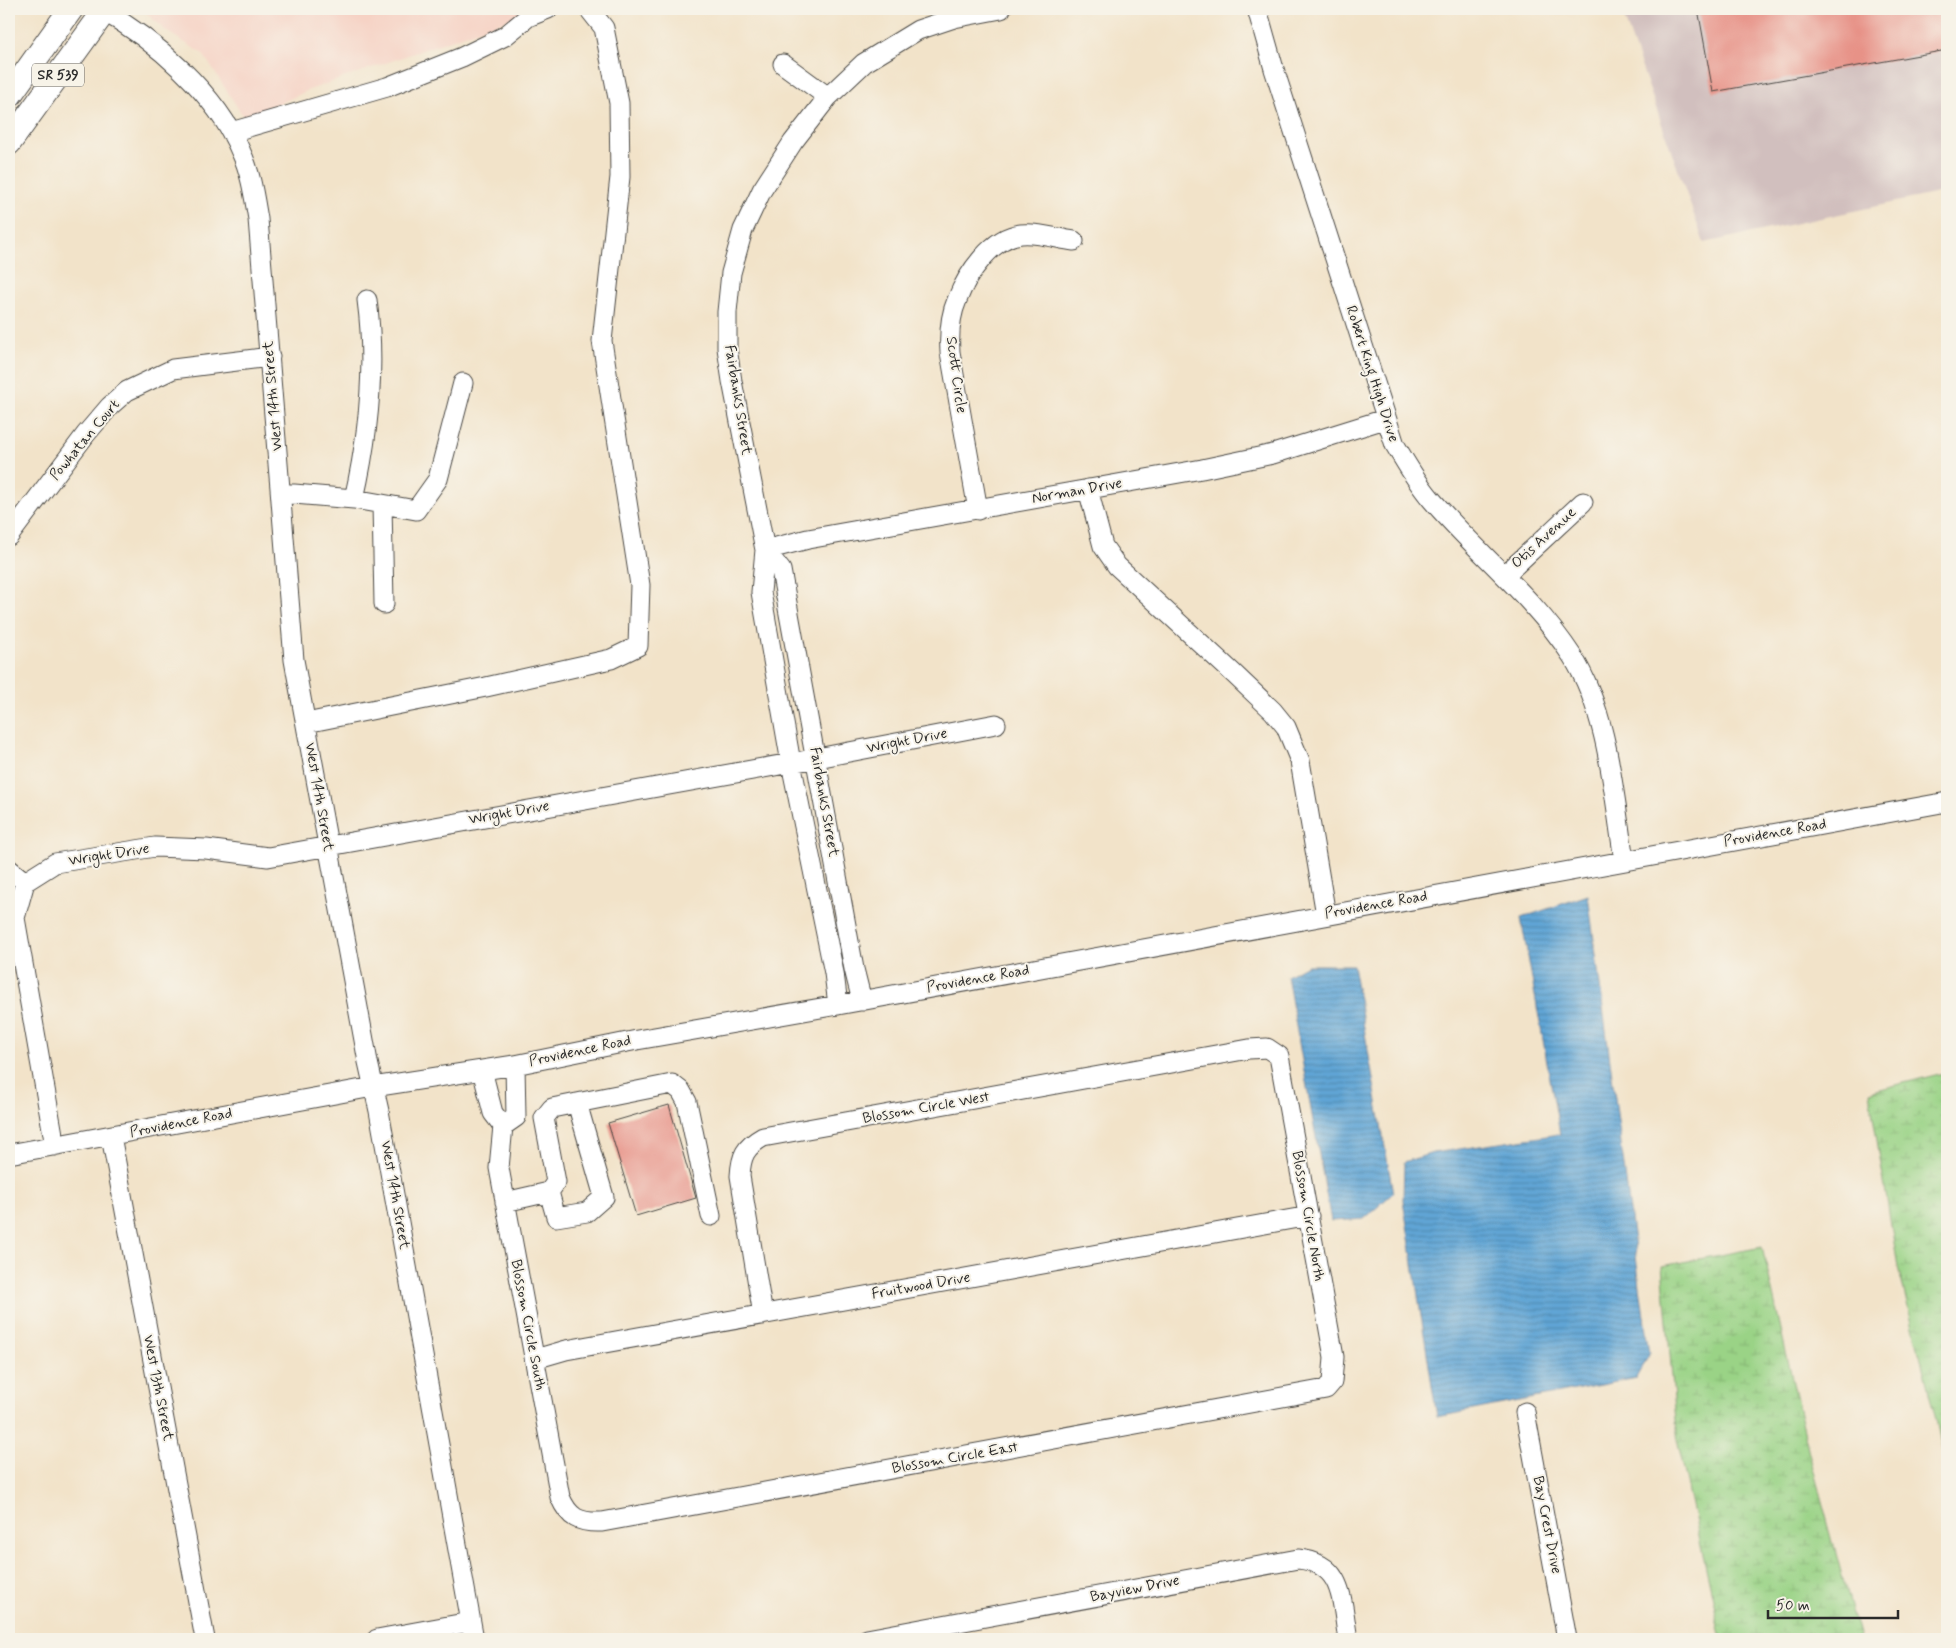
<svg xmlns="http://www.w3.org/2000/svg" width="1956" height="1648" font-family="Mynerve,sans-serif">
	<defs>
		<pattern id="wetland-marsh" width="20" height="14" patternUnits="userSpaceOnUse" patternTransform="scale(1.25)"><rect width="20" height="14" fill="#9ad386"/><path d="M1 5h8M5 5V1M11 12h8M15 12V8" fill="none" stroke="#85b574"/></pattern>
		<pattern id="water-rules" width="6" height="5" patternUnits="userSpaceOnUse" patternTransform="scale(1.25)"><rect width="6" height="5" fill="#60a5d5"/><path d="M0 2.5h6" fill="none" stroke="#4f87ad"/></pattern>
	</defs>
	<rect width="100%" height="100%" fill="#f7f3e8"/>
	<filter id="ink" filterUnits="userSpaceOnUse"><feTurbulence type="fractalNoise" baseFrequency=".02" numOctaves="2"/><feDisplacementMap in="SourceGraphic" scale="10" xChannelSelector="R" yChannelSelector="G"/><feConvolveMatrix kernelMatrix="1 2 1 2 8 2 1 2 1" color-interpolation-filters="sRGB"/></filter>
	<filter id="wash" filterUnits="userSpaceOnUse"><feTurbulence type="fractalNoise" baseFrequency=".0096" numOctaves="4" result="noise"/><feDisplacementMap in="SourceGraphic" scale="20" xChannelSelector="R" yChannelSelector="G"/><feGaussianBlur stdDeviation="1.12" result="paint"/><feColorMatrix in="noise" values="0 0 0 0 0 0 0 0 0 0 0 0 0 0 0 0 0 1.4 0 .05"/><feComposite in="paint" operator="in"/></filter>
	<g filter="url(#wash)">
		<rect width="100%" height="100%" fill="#f2e3c9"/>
		<!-- built -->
		<path fill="#f6d2c4" d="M142 9H539L309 90 245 119 203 54 166 31Z"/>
		<!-- industrial -->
		<path fill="#d1bfbe" d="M1621 9H1947V191L1704 243Z"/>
		<!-- wetland -->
		<path fill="url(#wetland-marsh)" stroke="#627f58" d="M1947 1072V1476L1937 1424 1898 1267 1869 1092Z
			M1762 1247 1809 1453 1859 1639H1722L1678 1443 1662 1266Z"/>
		<!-- water -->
		<path fill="url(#water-rules)" stroke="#466880" d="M1588 895 1649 1354 1636 1378 1437 1417 1403 1200 1404 1162 1433 1153 1560 1134 1521 918Z
			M1307 965H1353L1393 1193 1364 1219 1331 1221 1287 976Z"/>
		<g id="blocks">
			<!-- building -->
			<path fill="#e79287" d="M1698 9H1941L1947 50 1713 92Z
				M669 1105 696 1198 636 1216 608 1123Z"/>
		</g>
	</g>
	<g filter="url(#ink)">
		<use href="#blocks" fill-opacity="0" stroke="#494743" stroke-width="1"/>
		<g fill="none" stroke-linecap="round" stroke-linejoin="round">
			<!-- minor casing -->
			<g stroke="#494743" stroke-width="21">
				<path id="minor" d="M100 9C154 39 217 94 241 152 251 173 254 196 258 219L294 660 368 1062 379 1111 474 1639
					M1257 9 1274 69 1395 445C1406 463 1417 483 1431 499 1477 553 1533 596 1572 656 1608 711 1614 796 1624 860
					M783 64 828 97
					M231 132 387 87 462 57 505 36 528 17 548 9
					M1088 489 1103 546 1117 566 1233 673 1273 711 1286 727 1300 761 1326 915
					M282 493 354 499 416 510 438 479 463 383
					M354 499C369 433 376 367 367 300
					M382 504 384 604
					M978 510 950 352C949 335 950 316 957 300 967 274 992 237 1021 234 1038 232 1058 239 1074 241
					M9 536 86 434 110 406 127 391 173 369 270 357
					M765 550 808 539 1202 469 1273 454 1385 419
					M765 550 781 570 854 969 862 1001
					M1506 574 1583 502
					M306 723 486 687 611 659 638 646 640 585 602 341 620 177 619 103 604 28 589 9
					M9 869 25 882
					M838 1005 834 973 791 763 761 592 765 550 732 381 727 348V312L731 273 743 230 762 190 793 142 828 97 864 63 918 30 954 18 1001 9
					M482 1070 493 1113 503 1126 499 1168 560 1497C569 1518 579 1523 602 1522L1326 1389 1332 1382 1334 1357 1279 1056 1267 1048 1249 1049 763 1137C745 1147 741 1156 740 1176L763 1315
					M503 1126 516 1117 515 1065
					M111 1136 205 1639
					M55 1146 15 918 25 882 55 863 155 847 206 849 268 857 791 763 996 724
					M9 1154 373 1087 515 1065 637 1040 838 1005 1947 802
					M549 1192 556 1217 587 1212 604 1197 577 1103
					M505 1202 549 1192 556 1182 544 1118 552 1108 672 1084 681 1091 687 1102 711 1216
					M535 1359 566 1350 1309 1216
					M1525 1412 1567 1639
					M377 1639 470 1622
					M867 1639 1298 1559C1345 1563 1341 1602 1348 1639"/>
			</g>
			<!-- major casing -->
			<g stroke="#494743" stroke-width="26">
				<path id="major" d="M9 96 71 9
					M9 143 106 9"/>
			</g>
			<!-- minor -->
			<use href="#minor" stroke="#fff" stroke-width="19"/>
			<!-- major -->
			<use href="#major" stroke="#fff" stroke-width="24"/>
		</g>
	</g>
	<g text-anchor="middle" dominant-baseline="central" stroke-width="4" stroke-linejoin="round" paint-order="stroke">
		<!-- shield labels -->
		<rect fill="#f7f3e8" stroke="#686764" stroke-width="1" x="32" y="63.5" width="52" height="23" rx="4"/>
		<g font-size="14" font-weight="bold" fill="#2b2b2b">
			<text x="58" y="75">SR 539</text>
		</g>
		<!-- street labels -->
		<g font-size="15" fill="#2b2b2b" stroke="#f7f3e8">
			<text transform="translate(1372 374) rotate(72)">Robert King High Drive</text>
			<text transform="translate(956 375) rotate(82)">Scott Circle</text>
			<text transform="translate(273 396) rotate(-95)">West 14th Street</text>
			<text transform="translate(738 400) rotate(81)">Fairbanks Street</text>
			<text transform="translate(85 440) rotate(-50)">Powhatan Court</text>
			<text transform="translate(1077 491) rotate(-10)">Norman Drive</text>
			<text transform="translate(1544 538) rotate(-43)">Otis Avenue</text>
			<text transform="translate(907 741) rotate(-11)">Wright Drive</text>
			<text transform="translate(319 797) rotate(80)">West 14th Street</text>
			<text transform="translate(824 802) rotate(80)">Fairbanks Street</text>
			<text transform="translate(509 813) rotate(-10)">Wright Drive</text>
			<text transform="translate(1775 833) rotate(-10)">Providence Road</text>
			<text transform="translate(109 855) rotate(-9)">Wright Drive</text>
			<text transform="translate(1376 905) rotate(-10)">Providence Road</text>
			<text transform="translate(978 979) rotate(-10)">Providence Road</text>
			<text transform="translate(580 1051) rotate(-12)">Providence Road</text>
			<text transform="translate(926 1108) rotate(-10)">Blossom Circle West</text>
			<text transform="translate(181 1123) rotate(-11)">Providence Road</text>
			<text transform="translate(395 1195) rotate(80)">West 14th Street</text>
			<text transform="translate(1308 1216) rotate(80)">Blossom Circle North</text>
			<text transform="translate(921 1286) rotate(-10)">Fruitwood Drive</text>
			<text transform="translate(528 1325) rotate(79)">Blossom Circle South</text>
			<text transform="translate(158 1388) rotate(79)">West 13th Street</text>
			<text transform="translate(955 1458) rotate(-10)">Blossom Circle East</text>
			<text transform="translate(1547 1525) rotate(79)">Bay Crest Drive</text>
			<text transform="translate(1135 1589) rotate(-11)">Bayview Drive</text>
		</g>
	</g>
	<!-- margin -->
	<rect width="1956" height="1648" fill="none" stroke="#f7f3e8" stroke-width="30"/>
	<!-- scale -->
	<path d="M1768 1610v8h130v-8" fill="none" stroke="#2b2b2b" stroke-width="2.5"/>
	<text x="1776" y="1610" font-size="15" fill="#2b2b2b" stroke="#f7f3e8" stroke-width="4" paint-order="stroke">50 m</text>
</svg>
